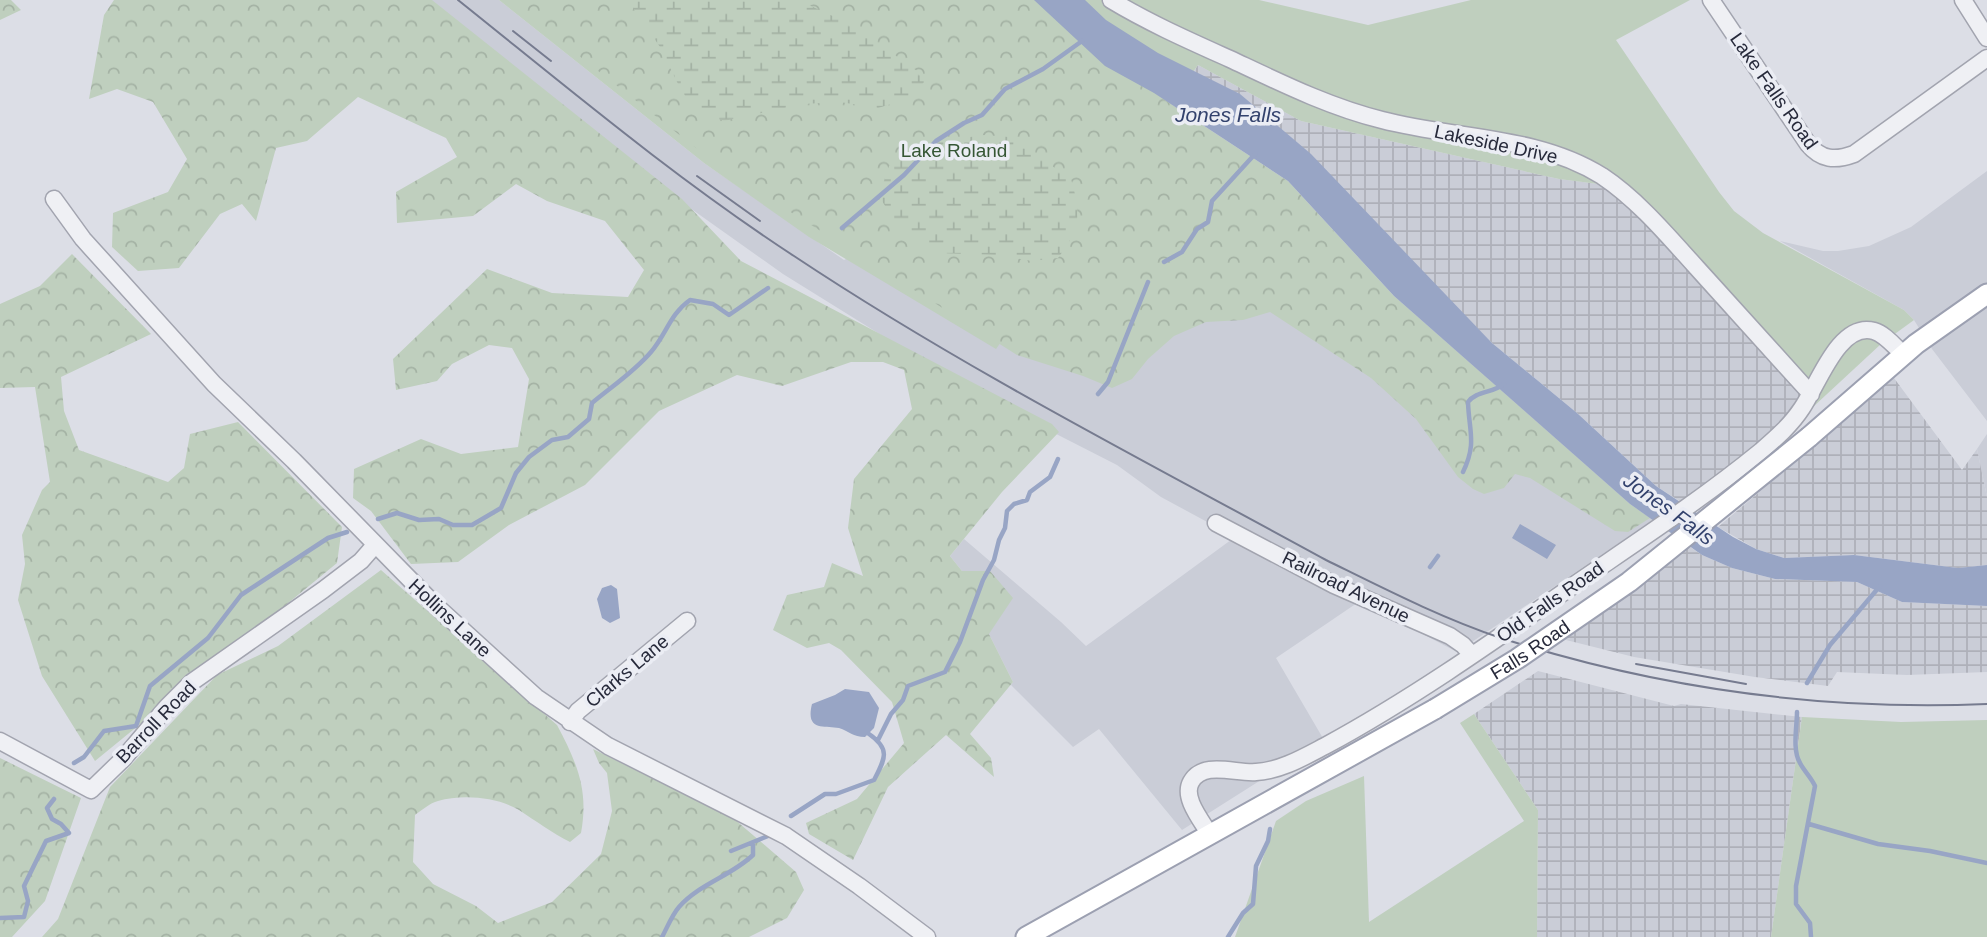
<svg xmlns="http://www.w3.org/2000/svg" width="1987" height="937" font-family="Arial,sans-serif">
	<defs>
		<pattern id="industrial-grid" width="8" height="8" patternUnits="userSpaceOnUse" patternTransform="scale(1.75)"><rect width="8" height="8" fill="#cacdd7"/><path d="M0 4h8M4 0v8" fill="none" stroke="#aeb0b9"/></pattern>
		<pattern id="forest-crowns" width="20" height="18" patternUnits="userSpaceOnUse" patternTransform="scale(1.75)"><rect width="20" height="18" fill="#bfcfbe"/><path d="M2 6a3 3 0 1 1 6 0M12 15a3 3 0 1 1 6 0" fill="none" stroke="#a4b2a4"/></pattern>
		<pattern id="wetland-marsh" width="20" height="14" patternUnits="userSpaceOnUse" patternTransform="scale(1.75)"><rect width="20" height="14" fill="#bfcfbe"/><path d="M1 5h8M5 5V1M11 12h8M15 12V8" fill="none" stroke="#a4b2a4"/></pattern>
	</defs>
	<rect width="100%" height="100%" fill="#dcdee6"/>
	<!-- built -->
	<path fill="#cacdd7" d="M422 0H499L704 163 844 260 1171 103 1472 364 1630 504 1653 520 1457 652 1360 601 1276 658 1324 740 1182 830 1099 729 1073 747 1011 685 1013 682 989 634 962 571 950 556 964 539 1061 622 1086 646 1235 537 1161 497 1117 465 968 389 783 274 659 186Z
		M1987 171V421L1932 349 1914 320 1904 310 1780 241 1823 251H1838L1869 246 1911 227Z
		M1987 434V497L1977 449Z"/>
	<!-- industrial -->
	<path fill="url(#industrial-grid)" d="M1198 65 1301 121 1559 179 1606 185 1623 199 1680 256 1813 407 1681 502 1656 486 1577 413 1492 343 1419 269 1194 71Z
		M1894 378 1962 470 1977 449 1987 497V565L1958 568 1854 555 1784 558 1756 549 1718 527Z
		M1690 547 1702 555 1732 568 1775 579 1857 582 1902 602 1987 606V672L1907 675 1837 672 1828 686 1755 677 1634 657 1562 639 1634 590Z
		M1538 671 1674 706 1681 704 1802 717 1771 937H1537L1538 810 1474 714Z"/>
	<!-- green -->
	<path fill="#bfcfbe" d="M499 0H1259L1368 25 1471 0H1690L1616 40 1719 192 1734 211 1763 233 1904 310 1914 320 1881 344 1813 407 1680 256 1623 199 1606 185 1559 179 1301 121 1198 65 996 349 809 237 704 163Z
		M1474 714 1538 810 1537 937H1235L1276 821 1306 801 1364 776 1369 922 1524 821 1460 723Z
		M1802 717 1901 722 1987 720V937H1771Z"/>
	<!-- forest -->
	<path fill="url(#forest-crowns)" d="M0 0H11L21 10 0 20Z
		M114 0H432L682 199 741 261 1052 424 1059 432 1002 492 950 556 962 571H990L1013 598 989 634 1013 682 970 734 991 758 994 777 946 735 888 787 853 860 809 834 806 823 857 799 904 743 892 702 841 650 829 643 807 648 773 630 787 595 824 587 832 563 863 576 848 528 854 479 912 409 904 370 883 362H851L782 386 737 375 659 411 585 485 509 525 458 562 411 564 371 511 353 498 354 469 421 439 461 454 518 447 529 379 512 348 489 345 452 364 437 381 396 390 393 359 487 269 552 293 628 297 644 270 605 221 547 201 516 184 473 216 397 223 396 192 457 157 446 138 358 97 307 141 276 148 256 221 242 204 220 214 179 268 138 271 112 247 113 213 168 192 187 159 153 102 117 89 89 99 104 15Z
		M508 0H1034L1105 66 1154 93 1288 181 1394 296 1630 504 1650 518 1628 532 1615 531 1530 478 1515 474 1504 488 1484 494 1473 489 1458 477 1416 419 1371 378 1270 312 1243 320 1206 322 1174 336 1148 359 1132 379 1112 388 1083 376 1017 355 724 170Z
		M72 254 151 334 61 377 64 411 79 450 168 482 184 468 190 434 238 422 342 527 337 563 95 761 42 676 18 600 25 564 22 535 42 490 50 482 35 387 0 388V304L40 286Z
		M381 570 557 725C577 763 589 790 581 833L570 842C552 833 536 821 519 810 497 797 463 794 438 801 430 803 422 810 415 815L413 862 433 884 476 906 498 923 552 902 601 854 612 811 607 773 599 763 593 749 733 818 796 872 804 890 787 918 749 937H42L58 919 110 787 217 675 278 646Z
		M0 758 81 798 45 901 12 937H0Z"/>
	<!-- wetland -->
	<path fill="url(#wetland-marsh)" d="M628 0H798L839 19 881 45 917 71 924 82 911 98 878 108 840 102 803 104 724 121 695 111 680 88 660 47Z
		M984 135 1010 137 1071 179C1081 214 1081 228 1058 258L1032 261 998 255 938 253 901 232 879 196 889 166 941 141Z"/>
	<!-- water -->
	<path fill="#98a5c5" d="M1034 0H1085L1106 20 1158 53 1240 94 1311 154 1492 343 1577 413 1656 486 1733 537 1756 549 1784 558 1854 555 1958 568 1987 565V606L1902 602 1857 582 1775 579 1732 568 1702 555 1630 504 1394 296 1288 181 1154 93 1105 66Z
		M1520 524 1556 545 1547 559 1512 538Z
		M611 585 617 589 620 618 610 623 602 618 597 599 602 588Z
		M845 689 869 692 879 708 874 728 865 737C853 737 849 731 839 728 825 725 805 732 812 704L835 695Z"/>
	<g fill="none" stroke-linecap="round" stroke-linejoin="round">
		<!-- stream -->
		<path stroke="#98a5c5" stroke-width="4.5" d="M842 228 904 175 936 141 964 123 982 115 1005 89 1043 69 1082 41
			M1164 262 1182 252 1197 229 1208 222 1212 201 1255 154
			M1098 394 1108 382 1148 282
			M1463 472C1477 443 1469 432 1468 402 1476 391 1493 393 1504 384
			M378 519 397 513 419 520 439 519 453 525H472L501 508 516 473 529 457 552 440 568 437 589 419 592 403C611 387 634 372 651 352 666 335 670 314 690 300L713 304 729 315 768 288
			M1430 567 1438 556
			M1807 683 1830 645 1880 586
			M1797 712C1797 727 1792 750 1800 763 1804 771 1811 777 1815 786L1796 886V904L1810 923 1811 937
			M878 740 891 714 903 700 908 686 945 672 960 642 983 580 994 560 999 540 1005 528 1007 511 1014 504 1027 500 1030 492 1050 477 1058 459
			M74 763 84 757 104 731 136 726 150 686 208 638 241 595 328 538 347 532
			M791 816 825 794H836L874 780C885 759 891 749 869 734
			M1809 824 1878 844 1930 851 1987 863
			M731 851 768 836
			M0 918 24 917 28 901 24 886 46 841 69 833 61 824 52 819 47 808 54 799
			M662 937C667 928 672 915 679 907 699 884 731 876 753 855V844
			M1228 937 1243 913 1253 904 1256 866 1268 841 1270 829"/>
		<!-- minor casing -->
		<g stroke="#a2a4af" stroke-width="19">
			<path id="minor" d="M1111 0C1149 23 1190 41 1230 59 1279 82 1329 107 1382 120 1454 139 1537 135 1602 176 1638 200 1668 236 1697 268 1735 310 1773 352 1811 394
				M1711 0 1808 144C1821 160 1835 161 1854 154L1987 58
				M1963 0 1987 38
				M54 199 83 239 214 384 294 461 435 605 536 697 608 746 786 836 859 886 927 937
				M1216 523 1334 585 1450 636 1463 645 1472 655
				M570 722 578 711 687 621
				M0 741 91 790 123 759 167 707 192 682 323 590 361 561 375 545
				M1210 835C1202 821 1182 798 1191 782 1203 760 1236 774 1256 772 1280 771 1304 757 1325 746 1410 700 1491 643 1571 587 1635 543 1701 500 1761 451 1776 438 1791 425 1802 408 1818 385 1839 321 1874 331 1885 334 1895 347 1903 354"/>
		</g>
		<!-- major casing -->
		<g stroke="#9ca0b1" stroke-width="23">
			<path id="major" d="M1809 437 1916 344 1987 294
				M1026 937 1435 709"/>
		</g>
		<!-- minor -->
		<use href="#minor" stroke="#eff0f4" stroke-width="16"/>
		<!-- major -->
		<use href="#major" stroke="#fff" stroke-width="19"/>
		<!-- tram -->
		<path stroke="#767b8f" stroke-width="2" d="M458 0C568 88 676 179 794 256 964 369 1147 462 1326 560 1383 588 1441 618 1501 638 1660 689 1820 711 1987 704
			M513 31 551 61
			M697 176 760 221
			M1636 664 1746 684"/>
		<!-- major-bridge casing -->
		<g stroke="#9ca0b1" stroke-width="23" stroke-linecap="butt">
			<g id="major-bridge">
				<path id="s1" d="M1435 709 1517 659 1629 582 1809 437"/>
			</g>
		</g>
		<!-- major-bridge -->
		<use href="#major-bridge" stroke="#fff" stroke-width="19"/>
	</g>
	<g text-anchor="middle" dominant-baseline="central" stroke-width="7" stroke-linejoin="round" paint-order="stroke">
		<!-- street labels -->
		<g font-size="19" fill="#272a3b" stroke="#ebedf4">
			<text transform="translate(1774 91) rotate(55)">Lake Falls Road</text>
			<text transform="translate(1496 144) rotate(12)">Lakeside Drive</text>
			<text transform="translate(1346 587) rotate(26)">Railroad Avenue</text>
			<text transform="translate(1550 602) rotate(-35)">Old Falls Road</text>
			<text transform="translate(450 618) rotate(43)">Hollins Lane</text>
			<text stroke="none"><textPath href="#s1" startOffset="112">Falls Road</textPath></text>
			<text transform="translate(627 671) rotate(-40)">Clarks Lane</text>
			<text transform="translate(156 722) rotate(-46)">Barroll Road</text>
		</g>
		<!-- park labels -->
		<g font-size="19" fill="#355634" stroke="#ebedf4">
			<text x="954" y="150">Lake Roland</text>
		</g>
		<!-- water labels -->
		<g font-size="21" font-style="italic" fill="#33426d" stroke="#ebedf4">
			<text x="1228" y="114">Jones Falls</text>
			<text transform="translate(1669 509) rotate(36)">Jones Falls</text>
		</g>
	</g>
</svg>
